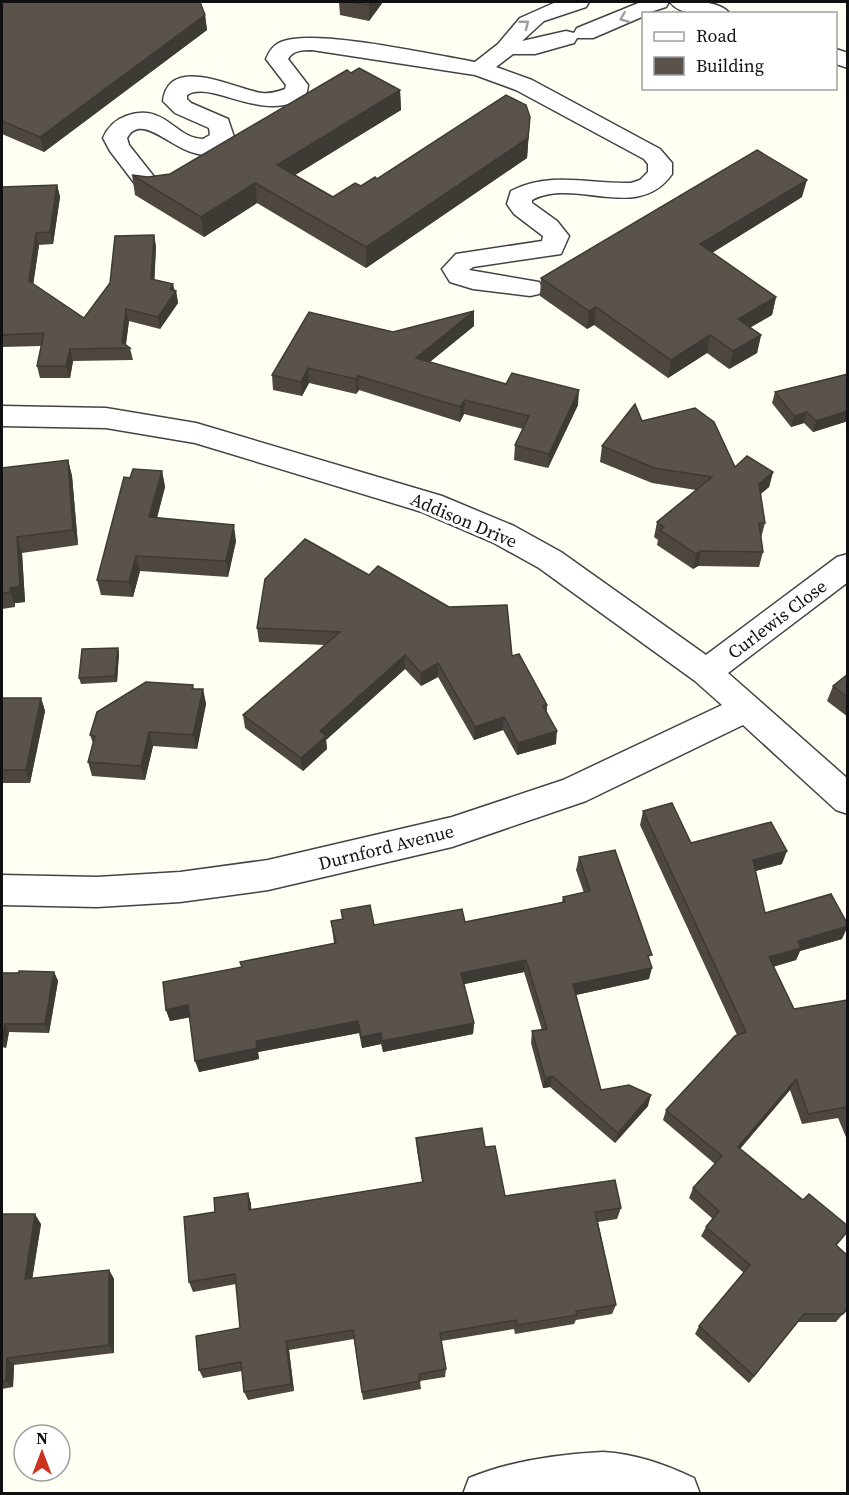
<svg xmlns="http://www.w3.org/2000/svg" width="849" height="1495" font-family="'Source Serif 4',serif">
	<rect width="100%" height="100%" fill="#fffff3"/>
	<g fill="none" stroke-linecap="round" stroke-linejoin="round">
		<!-- minor casing -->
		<g stroke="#434343" stroke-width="3">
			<path id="minor" d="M556 2H589L586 7 544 21 522 41 566 31 574 33 577 38 574 43 535 54H513L496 67 532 80 660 149 672 163V174C638 223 575 177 532 200V203L557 221 569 236 561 254 473 267 469 270 539 282 543 288 539 294 530 296 473 289 450 282 442 269 456 254 542 241 543 236 514 214 507 204 511 191C550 171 590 184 631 183L640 180 648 172V164L644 159 516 90 475 75 312 50C303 50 293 50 288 59L308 85C307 95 305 98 295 102 255 118 209 80 187 95V99L191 103 228 119 234 137C196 191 148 101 127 138L129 145 163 188 160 193 151 195 142 193 110 151 103 138C108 127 115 120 126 116 165 102 175 139 203 139L210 135 209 128 175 113 163 101C169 53 237 90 262 93 270 94 277 92 285 89L286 85 266 59C269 52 273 45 281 42 314 28 434 55 475 62L498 44 520 18Z
				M641 2H669L666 7 644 14V16L593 38H577L574 33 577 28Z
				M670 2C685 0 721 0 730 14 713 14 681 18 670 2Z
				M836 49 848 53V68L836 64Z
				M2 406 106 408 196 423 442 496 514 526 561 552 706 655 837 557 848 554V582L728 673 848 779V814L836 810 743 725 586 801 452 847 268 890 180 902 97 907 2 905V875L97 877 180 872 268 860 452 817 563 780 722 705 695 681 539 568 492 542 422 512 195 443 106 428 2 426Z
				M603 1452C636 1454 664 1464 694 1478L700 1494H463L469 1478C510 1461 560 1454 603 1452Z"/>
		</g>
		<!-- minor -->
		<use href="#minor" fill="#fff" fill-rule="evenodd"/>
	</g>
	<!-- wall -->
	<path fill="#4d4740" d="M2 2 205 15 207 30 44 152 2 134Z
		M339 2H383L369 21 340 15Z
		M351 73 400 90 401 110 295 175 333 197 530 117 527 158 366 268 257 203 204 237 135 195 132 175 148 177 170 174Z
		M57 185 60 197 53 244 39 245 33 284 84 318 154 235 156 247 154 279 176 291 178 303 160 329 129 321 126 345 130 348 133 360 73 361 70 378H40L37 366 41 346 2 347V187Z
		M802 197 712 253 776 297 772 315 750 327 761 335 757 353 729 369 707 353 668 378 594 325 587 329 540 296 541 278Z
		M474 311V326L430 362 578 405 548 468 514 460 515 445 523 429 464 414 460 422 359 390 356 394 309 383 302 396 273 390 272 375 393 332Z
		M848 374V421L813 432 804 423 791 427 772 403 775 392Z
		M642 421 735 467 773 472 769 487 760 494 765 523 761 538 763 552 759 567 698 566 693 569 657 545 658 540 654 537 657 522 696 490 652 483 600 462 602 446Z
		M68 460 72 476 78 545 22 553 25 602 15 603V607L2 609V468Z
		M162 471 165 487 157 518 236 541 228 577 140 571 133 597 101 595 97 580 130 478Z
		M265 579 512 656 547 705V712L556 744 517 755 503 730 474 740 438 677 421 686 405 669 326 740 327 749 303 771 245 728 243 715 325 645 259 642 257 628Z
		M118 648 119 653 117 682 81 684 79 678Z
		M848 674V717L827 701 833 686Z
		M193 685 194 689H203L206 704 197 749 153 746 145 780 92 776 88 762 93 743 90 735Z
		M2 698H41L45 711 30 783H2Z
		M643 811 691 843 782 864 755 871 765 913 842 939 800 951 796 960 773 967 794 1009 848 1000V1142L838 1118 802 1124 790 1090 740 1149 836 1246 848 1308 836 1322H798L749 1383 695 1334 699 1326 744 1273 701 1236 706 1227 713 1219 689 1198 693 1188 715 1164 663 1120 666 1110 737 1035 640 825Z
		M579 857 650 962 649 979 576 995 601 1090 648 1106 615 1143 550 1087 543 1088 531 1043 532 1031 542 1030 524 972 464 984 474 1023 473 1034 383 1052 381 1044 362 1048 359 1033 258 1052 259 1059 199 1072 190 1017 170 1021 166 1010 242 967 334 943 331 921 342 919 341 910 374 925 465 922 562 902 563 897 584 893 576 870Z
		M54 972 58 981 49 1033 9 1032 6 1048 2 1047V973Z
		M416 1138 485 1147 505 1196 621 1208 617 1219 598 1222 616 1305 612 1314 576 1320 574 1324 515 1334 514 1329 441 1341 446 1369 445 1377 420 1381 421 1389 363 1400 354 1339 289 1350 294 1391 248 1400 244 1392 242 1371 203 1378 199 1370 240 1328 236 1284 193 1292 189 1282 215 1212 248 1193 251 1204V1210L422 1182 417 1150Z
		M2 1214 41 1224 32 1278 109 1270 114 1279V1353L14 1365 13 1387 2 1389Z"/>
	<!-- shaded-wall -->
	<path fill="#3e3a34" d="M371 2H383L369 21V5Z
		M205 15 207 30 44 152 40 137Z
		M400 90 401 110 279 185 277 165Z
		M530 117 527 158 366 268V247Z
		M807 180 802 197 697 262 700 244Z
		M255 183 257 203 204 237 201 217Z
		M57 185 60 197 53 244 50 232Z
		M36 233 39 245 32 293 29 281Z
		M154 235 156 247 154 291 151 279Z
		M173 284 175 292 176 291 178 303 160 329 158 317 170 289Z
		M776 297 772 315 734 337 738 319Z
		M596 307 594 325 587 329 589 311Z
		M126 309 129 321 125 348 122 342Z
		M474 311V326L417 372 416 358Z
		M710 335 707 353 668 378 671 360Z
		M761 335 757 353 729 369 733 351Z
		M70 349 73 361 70 378 66 366Z
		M308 368 309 383 302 396 301 382Z
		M358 376 359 390 356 394V379Z
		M579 390 578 405 548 468 549 454Z
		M465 400 464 414 460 422V407Z
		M848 411V421L813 432 816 421Z
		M807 412 804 423 791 427 794 416Z
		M68 460 72 476 78 545 73 530Z
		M162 471 165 487 153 532 149 517Z
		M773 472 769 487 755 499 759 484Z
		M234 525 236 541 228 577 226 561Z
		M17 537 22 553 25 602 15 603V607L10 588Z
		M701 551 698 566 693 569 696 554Z
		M136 556 140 571 133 597 129 582Z
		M118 648 119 653 117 682 115 676Z
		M405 655V669L326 740 327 749 303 771 301 758 320 731Z
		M438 663V677L421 686V673Z
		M203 689 206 704 197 749 193 735Z
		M41 698 45 711 30 783 26 770Z
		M504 717 503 730 474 740 475 727Z
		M557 731 556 744 517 755 518 743Z
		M149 732 153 746 145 780 141 766Z
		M787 851 782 864 748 873 753 860Z
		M848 926 842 939 800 951 796 960 764 969 769 957 798 941Z
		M526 960 524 972 460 985 461 973Z
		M652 968 649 979 571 996 573 984Z
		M54 972 58 981 49 1033 45 1024Z
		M188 1005 192 1017 170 1021 166 1010Z
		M358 1021 359 1033 258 1052 259 1059 199 1072 195 1061 256 1041Z
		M474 1023 473 1034 383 1052 382 1041Z
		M5 1024 9 1032 6 1048 2 1039Z
		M381 1033V1044L362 1048 361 1037Z
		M552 1076 550 1087 543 1088 545 1078Z
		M796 1079 790 1090 733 1157 738 1147Z
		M651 1095 648 1106 615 1143 618 1133Z
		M248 1193 251 1204 252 1221 249 1210Z
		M35 1214 41 1224 31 1287 25 1279Z
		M109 1270 114 1279V1353L109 1345Z
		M286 1341 289 1350 294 1391 291 1384Z
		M7 1358 14 1365 13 1387 6 1381Z"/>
	<!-- building -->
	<path fill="#59534b" stroke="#3e3a34" stroke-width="1.5" d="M2 2H200L205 15 40 137 2 121Z
		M352 2H371L369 5Z
		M359 68 400 90 277 165 333 197 355 183 361 186 375 177 377 179 506 95 526 105 530 117 528 138 366 247 255 183 201 217 132 175 148 177 170 174 347 70 351 73Z
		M757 150 807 180 700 244 776 297 738 319 761 335 733 351 710 335 671 360 596 307 589 311 541 278Z
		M57 185 50 232 36 233 29 281 84 318 110 283 115 236 154 235 151 279 173 284 170 289 176 291 158 317 126 309 122 342 130 348 70 349 66 366H37L44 333 2 335V187Z
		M474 311 416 358 506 384 512 373 579 390 549 454 515 445 529 416 465 400 460 407 358 376 356 379 308 368 301 382 272 375 309 312 393 332Z
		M848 374V411L816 421 807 412 794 416 775 392Z
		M635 404 642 421 695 408 714 422 735 467 747 456 773 472 759 484 765 523H759L763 552 701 551 696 554 660 530 664 527 657 522 712 477 654 468 602 446Z
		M68 460 73 530 17 537 20 586 10 588V592L2 593V468Z
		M133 469 162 471 149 517 234 525 226 561 136 556 129 582 97 580 124 477 130 478Z
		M305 539 369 575 378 566 449 607 507 605 512 656 519 654 547 705 543 706 557 731 518 743 504 717 475 727 438 663 421 673 405 655 320 731 326 736 301 758 243 715 340 632 257 628 265 579Z
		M118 648 115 676 79 678 82 649Z
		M848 674V698L833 686Z
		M146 682 193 685 192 689H203L193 735 149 732 141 766 88 762 95 736 90 735 97 712Z
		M2 698H41L26 770H2Z
		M672 803 691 843 771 822 787 851 753 860 765 913 831 894 848 925V926L798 941 801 948 769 957 794 1009 848 1000V1114L845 1107 808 1114 796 1079 738 1147 803 1200 809 1194 848 1226V1231L836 1245 848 1256V1308L843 1314H804L754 1376 699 1326 750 1265 706 1227 719 1211 693 1188 722 1156 666 1110 735 1036 746 1032 643 811Z
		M615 850 652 955 648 956 652 968 573 984 601 1090 629 1085 651 1095 618 1133 552 1076 545 1078 532 1031 547 1029 526 960 461 973 474 1023 382 1041 381 1033 361 1037 358 1021 256 1041 257 1048 195 1061 188 1005 166 1010 163 982 242 967 240 962 336 943 331 921 343 919 341 910 370 905 374 925 462 909 465 922 565 902 563 897 590 891 579 857Z
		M19 971 54 972 45 1024H5L2 1039V973H19Z
		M482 1128 485 1147 495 1146 505 1196 615 1180 621 1208 595 1212 616 1305 576 1311 577 1315 517 1325 516 1320 440 1333 446 1369 419 1374 420 1381 362 1392 353 1330 286 1341 291 1384 244 1392 241 1362 199 1370 196 1336 240 1328 235 1274 189 1282 184 1217 215 1212 214 1198 248 1193 249 1210 423 1182 416 1138Z
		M2 1214H35L25 1279 109 1270V1345L7 1358 6 1381H2Z"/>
	<!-- one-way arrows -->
	<defs><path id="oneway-chevron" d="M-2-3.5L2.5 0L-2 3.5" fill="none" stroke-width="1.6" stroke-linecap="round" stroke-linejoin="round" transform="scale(1.5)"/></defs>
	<g stroke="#9f9f9f">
		<use href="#oneway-chevron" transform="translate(624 18) rotate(158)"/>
		<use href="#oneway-chevron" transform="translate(525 24) rotate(-38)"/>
	</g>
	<g text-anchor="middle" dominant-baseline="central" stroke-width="6" stroke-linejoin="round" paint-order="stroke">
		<!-- street labels -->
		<g font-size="18" fill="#101010" stroke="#fff">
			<text transform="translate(464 520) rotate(23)">Addison Drive</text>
			<text transform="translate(777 619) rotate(-37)">Curlewis Close</text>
			<text transform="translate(386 847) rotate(-14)">Durnford Avenue</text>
		</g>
	</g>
	<!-- border -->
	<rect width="849" height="1495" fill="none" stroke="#101010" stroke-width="6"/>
	<!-- legend -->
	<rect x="642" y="12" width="195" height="78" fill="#ffffff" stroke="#9f9f9f" stroke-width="1.5"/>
	<rect x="654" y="32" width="30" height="9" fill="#ffffff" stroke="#9f9f9f" stroke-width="1.5"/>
	<text x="696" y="42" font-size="18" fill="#101010">Road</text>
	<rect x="654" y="57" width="30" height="18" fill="#59534b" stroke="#9f9f9f" stroke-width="1.5"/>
	<text x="696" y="72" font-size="18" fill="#101010">Building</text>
	<!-- north arrow -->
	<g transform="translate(42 1453)"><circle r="28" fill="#ffffff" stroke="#9f9f9f" stroke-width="1.5"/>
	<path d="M0-4.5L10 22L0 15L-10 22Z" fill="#cb331d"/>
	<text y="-9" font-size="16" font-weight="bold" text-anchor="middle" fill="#101010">N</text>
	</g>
</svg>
